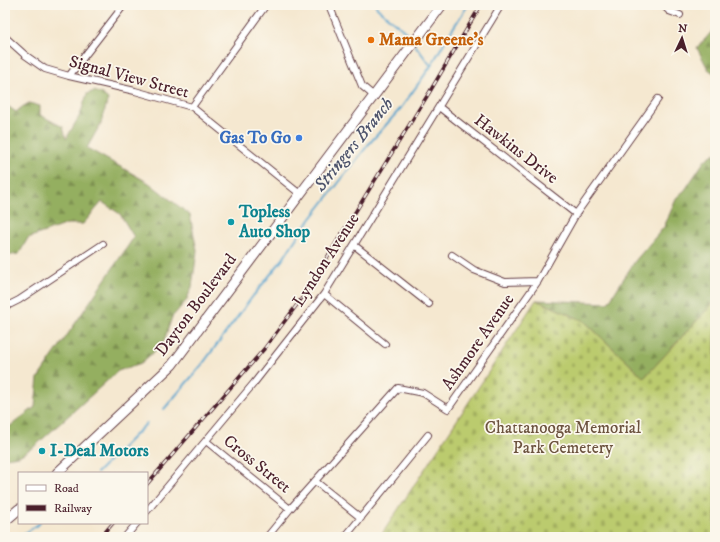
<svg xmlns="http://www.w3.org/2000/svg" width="720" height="542" font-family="'IM FELL DW Pica',serif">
	<defs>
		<pattern id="forest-firs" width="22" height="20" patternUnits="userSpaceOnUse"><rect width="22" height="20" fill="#94af61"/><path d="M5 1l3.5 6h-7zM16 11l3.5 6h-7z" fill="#7b8e50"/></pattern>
		<pattern id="cemetery-stones" width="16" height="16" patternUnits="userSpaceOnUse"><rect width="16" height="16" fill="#bbcb6e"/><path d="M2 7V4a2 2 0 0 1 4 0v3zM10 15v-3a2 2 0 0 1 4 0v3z" fill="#a2ae5f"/></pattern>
	</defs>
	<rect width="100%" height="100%" fill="#fbf7ec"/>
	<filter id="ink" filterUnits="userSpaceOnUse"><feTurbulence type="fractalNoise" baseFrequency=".025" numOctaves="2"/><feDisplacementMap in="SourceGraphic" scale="8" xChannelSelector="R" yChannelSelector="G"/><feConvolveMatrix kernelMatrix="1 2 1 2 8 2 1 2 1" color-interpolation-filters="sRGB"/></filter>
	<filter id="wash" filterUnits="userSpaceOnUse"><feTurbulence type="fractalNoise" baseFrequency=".012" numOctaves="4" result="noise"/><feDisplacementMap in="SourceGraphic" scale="16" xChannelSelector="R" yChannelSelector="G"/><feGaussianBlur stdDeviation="0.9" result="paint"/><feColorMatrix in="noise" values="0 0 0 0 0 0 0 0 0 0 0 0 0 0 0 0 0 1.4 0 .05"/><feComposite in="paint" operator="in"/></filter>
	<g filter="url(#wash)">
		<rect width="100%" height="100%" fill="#f5e8d0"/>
		<!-- forest -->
		<path fill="url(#forest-firs)" stroke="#6f6746" d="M715 28V74L708 69 697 48Z
			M94 91 102 94 108 99 101 123 87 148 149 183 190 215 197 251 192 287 186 301 172 317 163 344 141 363 118 371 35 446 19 456 5 458V430L35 407 38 378 134 237 120 214 102 202 83 224H67L28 238 19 254 5 256V104L16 112 22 107 29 103 40 106V115L63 127 66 139 80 115 87 94Z
			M715 153V301L644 378 584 321 536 300 608 303 635 261 664 227 677 197 685 190 705 160Z"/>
		<!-- cemetery -->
		<path fill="url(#cemetery-stones)" stroke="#82754c" d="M536 300 584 321 644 378 715 301V537H380Z"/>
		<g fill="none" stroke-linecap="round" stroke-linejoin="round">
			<!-- stream -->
			<path stroke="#54a3ce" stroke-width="2" d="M376 5 377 8 407 33 412 40
				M415 45 431 66
				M164 409 201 366 253 296 283 259 299 234 368 145 401 108 431 66 448 36 468 5
				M97 473 147 423
				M24 534 40 523"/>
		</g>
	</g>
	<g filter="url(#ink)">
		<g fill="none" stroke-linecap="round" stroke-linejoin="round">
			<!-- street casing -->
			<g stroke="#643d44" stroke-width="8">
				<path id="street" d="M329 5 362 86 374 96
					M663 5 669 11 680 15
					M5 37 25 55 45 69 69 76 135 91 192 107 300 194
					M69 76 124 5
					M192 107 266 5
					M439 107 576 214
					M354 245 429 304
					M452 255 474 270 505 282 538 281
					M324 294 385 344
					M5 307 19 300 103 244
					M206 441 290 509
					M315 481 361 518
					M147 511 254 383 324 294 501 5
					M125 537 137 523
					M267 537 290 509 398 388 423 393 448 409 538 281 576 214 658 99
					M345 537 428 435"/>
			</g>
			<!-- secondary casing -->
			<g stroke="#643d44" stroke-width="11">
				<path id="secondary" d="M57 473 172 365 442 5
					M5 521 19 509"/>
			</g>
			<!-- street -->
			<use href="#street" stroke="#fff" stroke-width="6"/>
			<!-- secondary -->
			<use href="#secondary" stroke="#fff" stroke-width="9"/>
			<!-- rail casing -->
			<g stroke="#4a1f2b" stroke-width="3.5">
				<path id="rail" d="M147 484 264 349 302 298 429 93 481 5
					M101 537 113 523"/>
			</g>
			<!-- rail -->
			<use href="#rail" stroke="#fbf7ec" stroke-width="2" stroke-dasharray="6" stroke-linecap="butt"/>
		</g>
	</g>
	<!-- markers -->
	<circle fill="#e8710a" stroke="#fbf7ec" stroke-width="1.5" cx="371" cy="40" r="4"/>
	<circle fill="#3f7fe0" stroke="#fbf7ec" stroke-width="1.5" cx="299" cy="138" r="4"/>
	<g fill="#0f9aa8" stroke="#fbf7ec" stroke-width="1.5">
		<circle cx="231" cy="222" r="4"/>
		<circle cx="42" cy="451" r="4"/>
	</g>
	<g text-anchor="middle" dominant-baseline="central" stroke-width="3.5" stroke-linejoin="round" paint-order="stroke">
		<!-- food labels -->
		<g font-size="17" font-weight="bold" fill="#c56008" stroke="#fbf7ec" text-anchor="start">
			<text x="379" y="40">Mama Greene's</text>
		</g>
		<!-- street labels -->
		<g font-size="17" fill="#4a1f2b" stroke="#fbf7ec">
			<text transform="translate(129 77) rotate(15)">Signal View Street</text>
			<text transform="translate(516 149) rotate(38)">Hawkins Drive</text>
			<text transform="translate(326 260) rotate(-57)">Lyndon Avenue</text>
			<text transform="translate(196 305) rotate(-53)">Dayton Boulevard</text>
			<text transform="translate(478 342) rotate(-55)">Ashmore Avenue</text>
			<text transform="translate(257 464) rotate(39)">Cross Street</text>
		</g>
		<!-- shop labels -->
		<g font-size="17" font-weight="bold" fill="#366cbe" stroke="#fbf7ec" text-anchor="end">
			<text x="291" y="138">Gas To Go</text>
		</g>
		<!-- culture labels -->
		<g font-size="17" font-weight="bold" fill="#0d838f" stroke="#fbf7ec" text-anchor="start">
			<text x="239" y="212">Topless<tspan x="239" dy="20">Auto Shop</tspan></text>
			<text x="50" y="451">I-Deal Motors</text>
		</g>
		<!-- park labels -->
		<g font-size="17" fill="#6c533f" stroke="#fbf7ec">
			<text x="563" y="428">Chattanooga Memorial<tspan x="563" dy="20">Park Cemetery</tspan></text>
		</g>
		<!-- water labels -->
		<g font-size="18" font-style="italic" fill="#4e546c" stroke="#fbf7ec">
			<text transform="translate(354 145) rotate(-51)">Stringers Branch</text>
		</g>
	</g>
	<!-- margin -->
	<rect width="720" height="542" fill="none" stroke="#fbf7ec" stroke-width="20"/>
	<!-- legend -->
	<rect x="18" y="472" width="130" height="52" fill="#fbf7ec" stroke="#b4a19f"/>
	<rect x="26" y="485" width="20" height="6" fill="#ffffff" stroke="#b4a19f"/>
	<text x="54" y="492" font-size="12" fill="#4a1f2b">Road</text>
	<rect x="26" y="505" width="20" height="6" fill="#4a1f2b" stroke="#b4a19f"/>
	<text x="54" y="512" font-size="12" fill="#4a1f2b">Railway</text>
	<!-- north arrow -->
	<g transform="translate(682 38) rotate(4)" stroke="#fbf7ec" stroke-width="3" paint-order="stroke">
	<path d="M0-3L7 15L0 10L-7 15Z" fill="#4a1f2b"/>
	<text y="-6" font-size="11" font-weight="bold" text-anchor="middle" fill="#4a1f2b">N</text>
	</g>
</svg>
